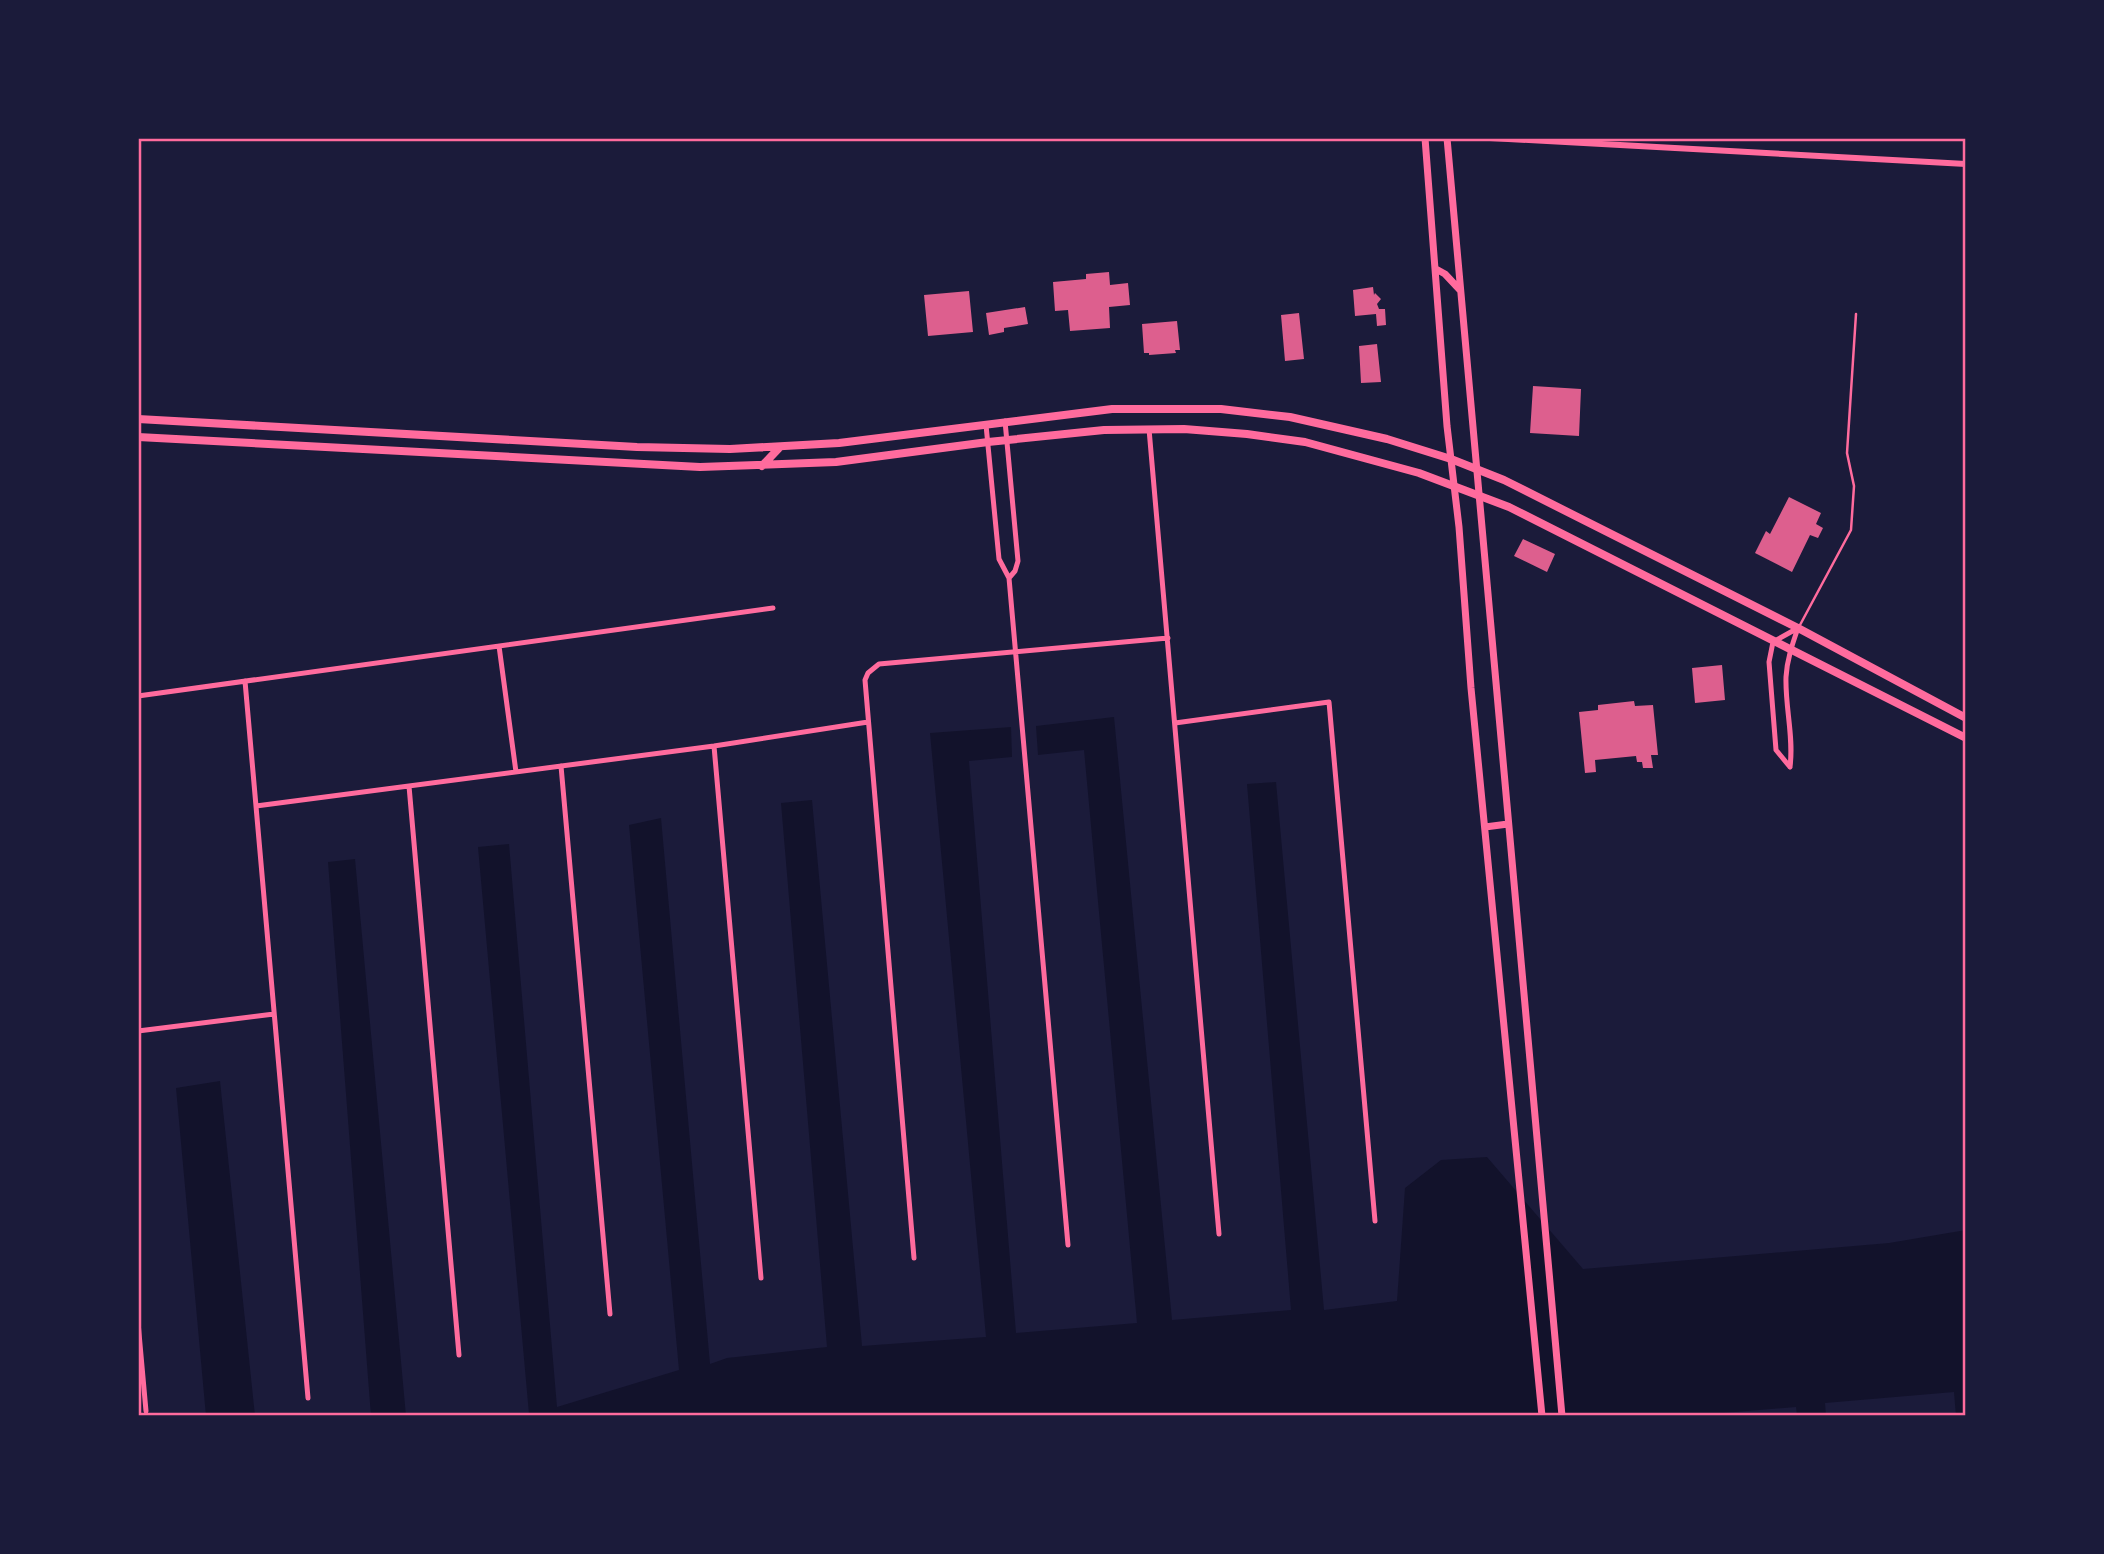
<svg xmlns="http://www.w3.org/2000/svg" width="2104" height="1554" font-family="Inter,sans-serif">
	<rect width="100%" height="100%" fill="#1b1b3a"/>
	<!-- water -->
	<path fill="#12122b" d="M1114 717 1172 1320 1291 1310 1247 784 1276 782 1324 1310 1397 1301 1405 1188 1441 1160 1487 1157 1583 1269 1889 1243 1966 1230V1416H1956L1954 1392 1825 1403 1826 1416H1797L1796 1407 1687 1416H524L529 1414 478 847 509 844 557 1407 679 1370 629 825 661 818 710 1364 727 1358 827 1347 781 803 812 800 862 1346 986 1337 930 733 1011 727 1012 757 969 761 1016 1333 1137 1323 1084 750 1038 755 1036 726Z
		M355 859 406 1416H371L328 862Z
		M220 1081 255 1416H206L176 1088Z"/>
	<!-- building -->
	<path fill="#dd5f8e" d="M1109 272 1110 285 1128 283 1130 305 1109 307 1110 328 1070 331 1068 310 1055 311 1053 282 1086 279V274Z
		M1373 287 1374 295 1375 293 1381 299 1377 304 1379 309H1385L1386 325 1377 326 1376 314 1355 316 1353 290Z
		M969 291 973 332 928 336 924 295Z
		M1025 307 1028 324 1004 328V332L989 335 986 313Z
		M1299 313 1304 359 1285 361 1281 315Z
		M1177 321 1180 350H1175L1176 353 1149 355V353H1144L1142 324Z
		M1377 344 1381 382 1361 383 1359 346Z
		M1533 386 1581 389 1579 436 1530 433Z
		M1789 497 1821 513 1816 524 1823 528 1818 538 1810 535 1792 572 1755 553 1766 531 1770 534Z
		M1523 539 1555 554 1547 572 1514 556Z
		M1722 665 1725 700 1695 703 1692 668Z
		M1634 701 1635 706 1653 705 1658 755H1651L1653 768H1643L1642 762H1637L1636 756 1595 760 1596 772 1585 773 1579 712 1598 710V705Z"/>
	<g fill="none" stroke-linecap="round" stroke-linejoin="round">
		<!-- service -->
		<path stroke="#ff6b9d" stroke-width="2.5" d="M1800 625 1851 530 1854 486 1847 453 1856 314"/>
		<!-- minor -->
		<path stroke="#ff6b9d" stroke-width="5" d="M1005 421 1018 561 1015 571 1009 578
			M986 425 999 559 1009 578 1068 1245
			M1149 429 1219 1234
			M499 646 516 772
			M245 681 308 1398
			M138 696 773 608
			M1175 723 1329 702 1375 1221
			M714 746 761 1278
			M561 766 610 1314
			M1790 767 1776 750 1769 662 1773 642 1798 628
			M1790 767C1794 737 1785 707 1786 677 1787 660 1792 645 1798 628
			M409 786 459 1355
			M256 806 714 746 868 722
			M138 1031 274 1014
			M914 1258 865 680 868 673 879 664 1168 638
			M138 1322 146 1411"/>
		<!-- tertiary -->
		<path stroke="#ff6b9d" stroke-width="6" d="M1490 138 1966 164"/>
		<!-- secondary -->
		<path stroke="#ff6b9d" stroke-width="7" d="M1425 138 1447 426 1459 527 1471 688 1542 1416
			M1447 138 1562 1416
			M1436 269 1445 274 1460 290
			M1485 827 1508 824"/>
		<!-- primary -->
		<path stroke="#ff6b9d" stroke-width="8" d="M138 419 637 447 730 449 839 443 1112 409H1221L1290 417 1387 439 1451 459 1504 480 1798 628 1966 718
			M138 437 700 467 836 462 988 442 1104 430 1184 429 1247 434 1305 442 1419 473 1509 507 1966 738
			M762 466 780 447"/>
	</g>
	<!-- border -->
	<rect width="2104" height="1554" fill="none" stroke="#1b1b3a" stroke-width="280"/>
	<rect x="140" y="140" width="1824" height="1274" fill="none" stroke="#ff6b9d" stroke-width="2.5"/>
</svg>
